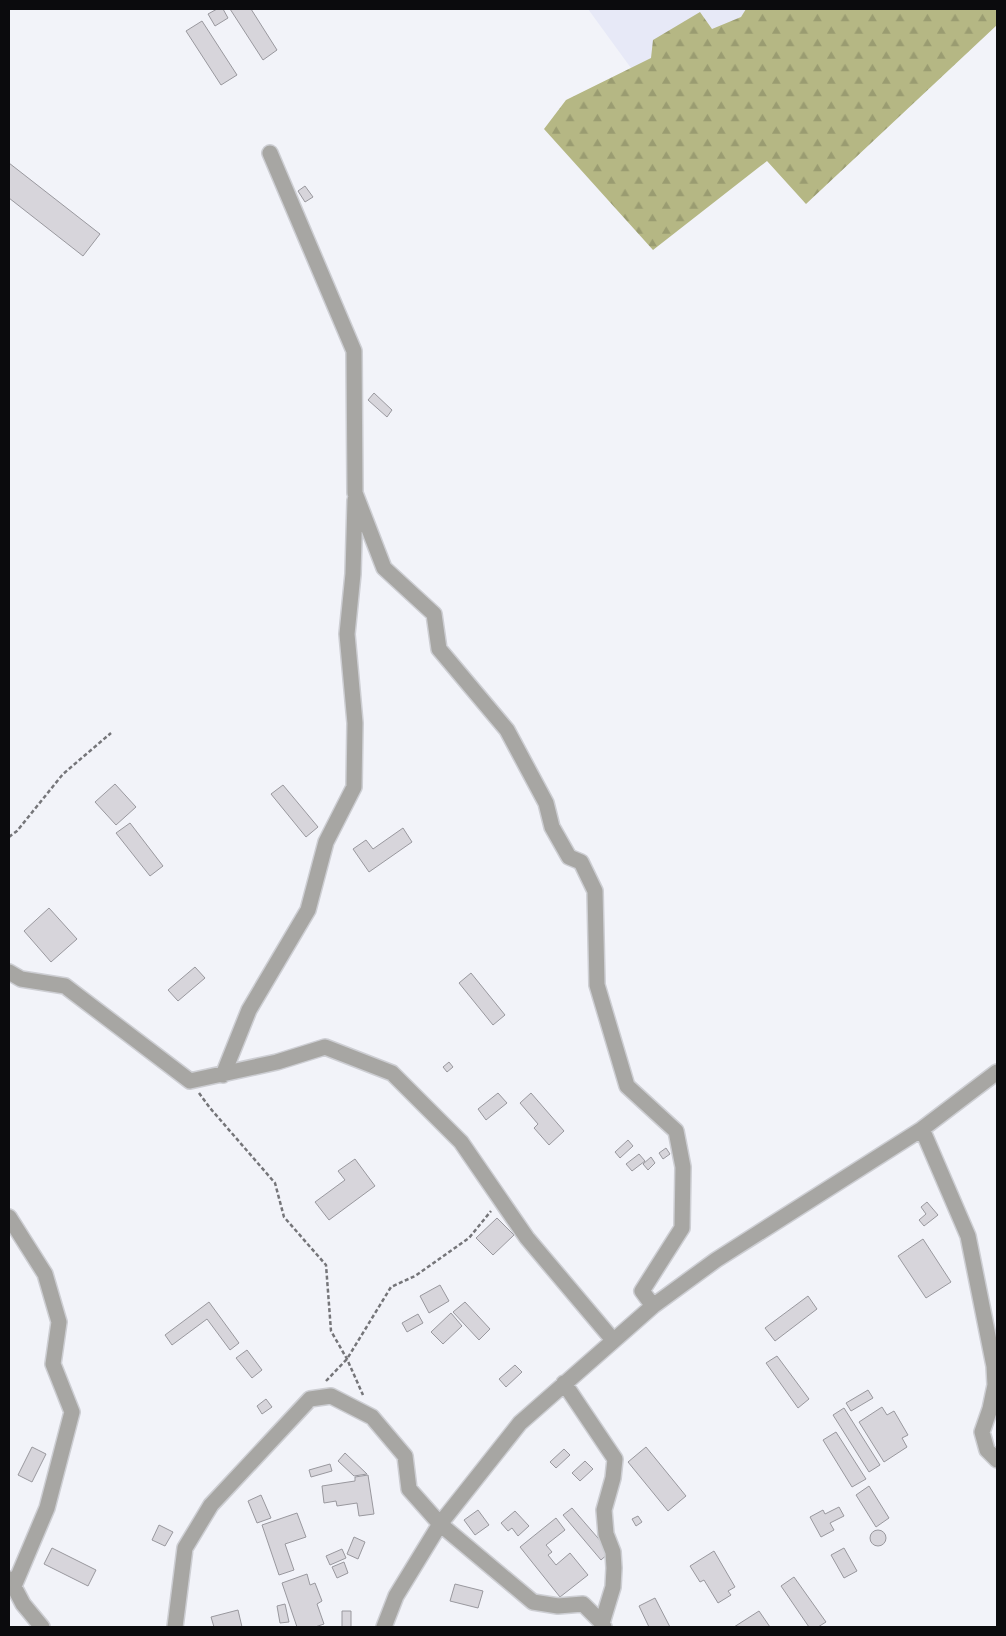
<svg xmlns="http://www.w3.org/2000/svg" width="1006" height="1636" font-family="'DM Sans',sans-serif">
	<defs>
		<pattern id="forest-firs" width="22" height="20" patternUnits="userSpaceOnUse" patternTransform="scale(1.25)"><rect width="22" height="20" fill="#b5b784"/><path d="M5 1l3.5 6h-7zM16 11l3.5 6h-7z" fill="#9a9c71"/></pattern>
	</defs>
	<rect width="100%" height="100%" fill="#f2f3f9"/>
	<!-- built -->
	<path fill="#e7e9f7" d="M588 9H832L671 123Z"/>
	<!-- forest -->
	<path fill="url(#forest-firs)" d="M746 9H997V25L806 204 767 161 653 250 544 129 566 100 651 58 653 40 700 12 712 29 741 17Z"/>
	<!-- building -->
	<path fill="#d7d5db" stroke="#99989e" d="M217 9H223L228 18 215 26 208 14Z
		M230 9H251L277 50 263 60Z
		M202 21 237 75 221 85 186 31Z
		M9 163 100 234 83 256 9 198Z
		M305 186 313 197 305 202 298 191Z
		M374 393 392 410 387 417 368 400Z
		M115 784 136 807 116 825 95 802Z
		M283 785 318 827 306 837 271 794Z
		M130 823 163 866 150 876 116 833Z
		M403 828 412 842 369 872 353 849 366 840 373 849Z
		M49 908 77 939 51 962 24 931Z
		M195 967 205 978 178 1001 168 990Z
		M471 973 505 1015 493 1025 459 983Z
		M449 1062 453 1067 447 1072 443 1067Z
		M498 1093 507 1103 486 1120 478 1109Z
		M531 1093 564 1131 549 1145 534 1128 538 1124 520 1103Z
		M628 1140 633 1146 620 1158 615 1152Z
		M666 1148 670 1154 663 1159 659 1153Z
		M639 1154 645 1161 632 1171 626 1164Z
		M651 1157 655 1163 648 1170 643 1164Z
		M355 1159 375 1186 329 1220 315 1202 345 1180 338 1171Z
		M927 1202 938 1215 924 1226 919 1220 926 1214 921 1207Z
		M497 1218 514 1235 493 1255 476 1238Z
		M923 1239 951 1282 926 1298 898 1256Z
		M440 1285 449 1301 429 1313 420 1296Z
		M808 1296 817 1309 775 1341 765 1328Z
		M209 1302 239 1343 230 1350 207 1319 172 1345 165 1335Z
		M465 1302 490 1329 479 1340 453 1312Z
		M451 1313 462 1326 443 1344 431 1332Z
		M418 1314 423 1323 407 1332 402 1323Z
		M247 1350 262 1370 252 1378 236 1358Z
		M777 1356 809 1399 798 1408 766 1363Z
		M515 1365 522 1372 506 1387 499 1379Z
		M868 1390 873 1398 851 1411 846 1403Z
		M266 1399 272 1407 262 1414 257 1406Z
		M882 1407 887 1415 894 1411 908 1435 902 1438 907 1447 884 1462 859 1422Z
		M844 1408 880 1465 869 1472 833 1415Z
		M836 1432 866 1479 852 1487 823 1440Z
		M32 1447 46 1454 32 1482 18 1475Z
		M646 1447 686 1496 668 1511 628 1462Z
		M564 1449 570 1455 556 1468 550 1462Z
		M345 1453 367 1474 354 1476 338 1461Z
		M585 1461 593 1469 580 1481 572 1473Z
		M330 1464 332 1471 311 1477 309 1470Z
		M368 1475 374 1514 359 1516 357 1503 337 1506 336 1501 324 1503 322 1486 355 1481V1477Z
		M869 1486 889 1518 876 1527 856 1495Z
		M261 1495 271 1518 257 1523 248 1501Z
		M839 1507 844 1516 830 1523 834 1530 821 1537 810 1517 823 1510 825 1514Z
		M572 1508 610 1552 601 1560 563 1515Z
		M478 1510 489 1525 475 1535 464 1520Z
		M515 1511 529 1526 518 1536 512 1528 508 1531 501 1523Z
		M297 1513 306 1537 285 1544 294 1570 279 1575 262 1525Z
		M638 1516 642 1522 636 1526 632 1519Z
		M556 1518 565 1530 546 1545 552 1552 548 1555 556 1565 570 1553 588 1575 560 1597 520 1547Z
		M159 1525 173 1532 165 1546 152 1540Z
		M870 1538a8 8 0 1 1 16 0a8 8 0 1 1-16 0Z
		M354 1537 365 1542 358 1559 347 1554Z
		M52 1548 96 1570 88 1586 44 1564Z
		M844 1548 857 1571 844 1578 831 1555Z
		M342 1549 346 1558 330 1565 326 1556Z
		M714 1551 735 1587 728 1591 731 1595 718 1603 704 1580 700 1582 690 1566Z
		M344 1562 348 1573 337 1578 332 1567Z
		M307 1574 310 1585 315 1583 322 1601 317 1604 324 1624 315 1627H297L282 1583Z
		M794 1577 826 1622 818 1627H809L781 1586Z
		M455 1584 483 1591 478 1608 450 1601Z
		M655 1598 670 1627H649L639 1606Z
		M285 1604 289 1622 280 1623 277 1606Z
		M238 1610 242 1627H214L211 1617Z
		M342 1611H351V1627H342Z
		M759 1611 770 1627H734Z"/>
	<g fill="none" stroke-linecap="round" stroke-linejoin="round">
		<!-- street casing -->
		<g stroke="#cdced3" stroke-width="18">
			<path id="street" d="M270 153 354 351 355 493 384 568 434 614 439 649 507 730 546 803 552 827 569 857 581 862 595 891 597 985 627 1086 676 1131 683 1167 682 1228 642 1291 653 1306
				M9 972 21 979 65 986 190 1081 277 1062 325 1047 392 1073 461 1142 527 1238 613 1340
				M223 1075 249 1010 308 910 326 842 354 787 355 723 347 634 353 574 355 500
				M922 1129 968 1236 994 1366 995 1385 990 1409 982 1432 987 1450 997 1460
				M9 1217 45 1274 59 1322 53 1364 72 1412 47 1508 14 1586
				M564 1383 615 1459 613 1478 604 1510 606 1534 613 1552 614 1568 613 1587 602 1623 604 1627
				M10 1579 23 1604 42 1627
				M175 1627 185 1548 211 1505 310 1399 331 1396 372 1417 405 1456 409 1489 440 1524 533 1602 558 1606 583 1604 602 1623
				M384 1627 396 1596 440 1524 520 1423 653 1306 716 1260 922 1129 997 1072"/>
		</g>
		<!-- path -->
		<path stroke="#757579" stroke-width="2.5" stroke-dasharray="4 2.5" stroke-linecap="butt" d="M9 837 17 831 63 774 111 733
			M199 1093 210 1108 275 1183 284 1217 326 1265 331 1331 347 1359 363 1395
			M326 1381 347 1359 391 1287 415 1276 469 1238 491 1211"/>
		<!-- street -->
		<use href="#street" stroke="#a7a6a3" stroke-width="15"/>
	</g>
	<!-- border -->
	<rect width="1006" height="1636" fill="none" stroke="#0b0b0d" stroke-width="20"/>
</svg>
